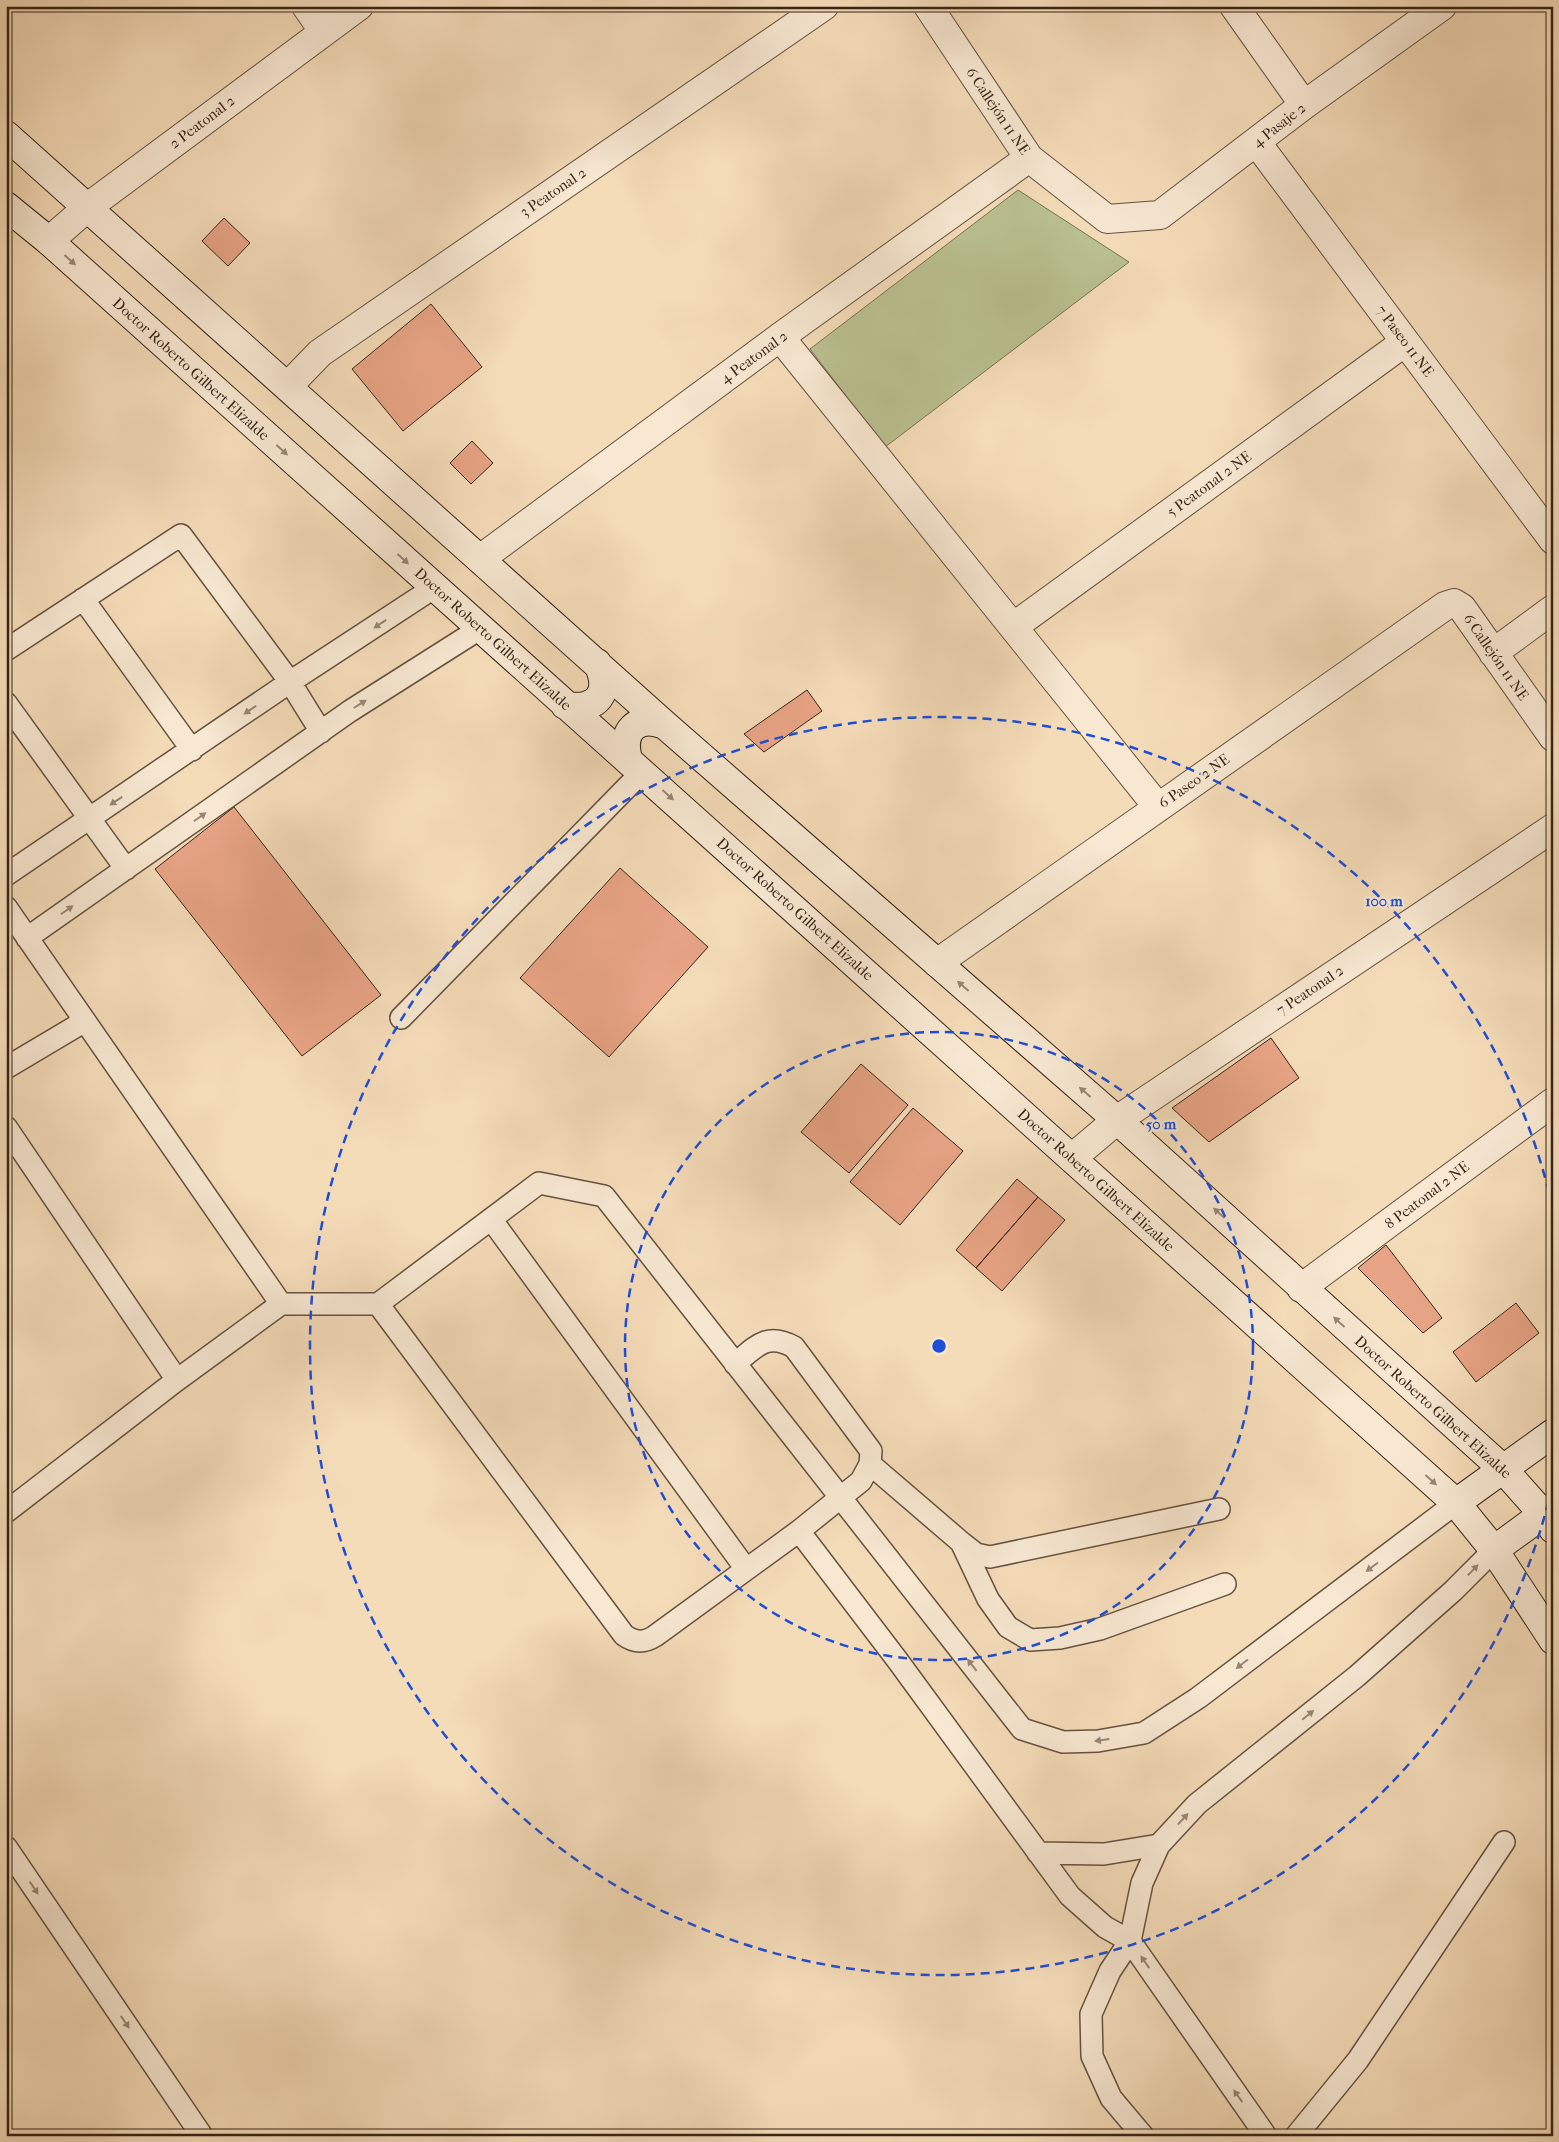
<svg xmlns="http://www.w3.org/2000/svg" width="1559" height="2142" font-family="'IM FELL French Canon',serif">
	<rect width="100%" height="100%" fill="#f5dcb9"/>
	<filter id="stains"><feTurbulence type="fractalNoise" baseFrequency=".004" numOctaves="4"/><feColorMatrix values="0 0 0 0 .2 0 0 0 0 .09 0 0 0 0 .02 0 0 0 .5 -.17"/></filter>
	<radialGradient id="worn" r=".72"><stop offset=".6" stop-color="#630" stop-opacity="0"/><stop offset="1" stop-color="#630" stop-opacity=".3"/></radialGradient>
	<!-- green -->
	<path fill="#bac090" stroke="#787254" d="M1018 190 1129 262 885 447 810 349Z"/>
	<!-- building -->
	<path fill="#e8a486" stroke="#372417" d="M224 218 250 243 228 266 202 241Z
		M431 304 482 367 403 431 352 369Z
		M472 441 493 463 471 484 450 463Z
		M807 690 822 711 764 752 744 734Z
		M234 807 381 995 302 1056 155 869Z
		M620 868 708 947 609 1057 520 978Z
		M1271 1038 1299 1078 1209 1142 1172 1108Z
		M861 1064 908 1105 849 1173 801 1132Z
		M913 1108 963 1151 900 1225 850 1182Z
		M1017 1179 1038 1197 976 1268 956 1250Z
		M1038 1197 1065 1220 1002 1291 976 1268Z
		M1386 1245 1442 1318 1423 1333 1358 1268Z
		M1516 1303 1539 1333 1476 1382 1453 1352Z"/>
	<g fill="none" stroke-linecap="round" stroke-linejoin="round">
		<!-- lane casing -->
		<g stroke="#665240" stroke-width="24">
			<path id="lane" d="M83 599 192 750
				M6 650 181 535 290 682 321 732
				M6 703 126 869
				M6 875 290 682 435 587
				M6 907 281 1304
				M27 938 350 711 481 628
				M401 1018 642 772
				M6 1068 85 1021
				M6 1127 177 1380
				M491 1219 746 1569
				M378 1304 624 1635C635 1643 644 1643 655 1636L799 1531 861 1481 870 1464 871 1451 794 1347C767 1332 756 1346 735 1364
				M870 1464 962 1543 976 1554 990 1557 1219 1509
				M6 1512 177 1380 281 1304H378L539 1183 604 1196 1022 1729 1063 1742 1098 1741 1144 1733 1198 1698 1456 1503
				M799 1531 898 1661 1070 1896 1105 1927 1130 1941 1110 1971 1091 2014 1092 2056 1111 2098 1143 2136
				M962 1544 988 1599 1008 1627 1030 1640 1060 1638 1100 1629 1225 1584
				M6 1847 202 2136
				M1038 1853 1104 1854 1159 1845
				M1266 2136 1130 1941 1142 1883 1159 1845 1197 1804 1357 1676 1453 1591 1494 1550
				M1296 2136 1358 2060 1504 1842"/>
		</g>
		<!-- street casing -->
		<g stroke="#665240" stroke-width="30">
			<path id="street" d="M306 6 324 32
				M928 6 1029 158 1107 219 1160 215 1304 105 1442 6
				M1234 6 1304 105
				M1257 143 1553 540
				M49 241 88 207 359 6
				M780 337 1157 806
				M288 386 320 353 824 6
				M480 559 780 337 1029 158
				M1013 627 1405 342
				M1493 653 1553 609
				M937 963 1445 606 1454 603 1462 608 1553 737
				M1072 1158 1117 1120 1553 828
				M1301 1288 1553 1102"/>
		</g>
		<!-- secondary casing -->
		<g stroke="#372417" stroke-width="30">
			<path id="secondary" d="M6 135 665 725 1117 1120 1503 1469 1543 1514 1553 1529
				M6 206 49 241 1456 1503 1494 1550 1553 1640
				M565 705C597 713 613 691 597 663
				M628 759C620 731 637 714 665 725
				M1456 1503 1553 1433
				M1494 1550 1553 1507"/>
		</g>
		<!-- lane -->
		<use href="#lane" stroke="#f8e8d2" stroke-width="21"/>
		<!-- street -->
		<use href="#street" stroke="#f8e8d2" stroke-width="28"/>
		<!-- secondary -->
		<use href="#secondary" stroke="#f8e8d2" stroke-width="28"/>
	</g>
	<!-- one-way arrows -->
	<defs><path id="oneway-solid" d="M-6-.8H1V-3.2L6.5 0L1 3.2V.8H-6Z" transform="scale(1.25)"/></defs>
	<g fill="#988674">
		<use href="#oneway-solid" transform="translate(70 260) rotate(42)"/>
		<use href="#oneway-solid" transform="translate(282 450) rotate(42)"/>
		<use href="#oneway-solid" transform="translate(403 559) rotate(42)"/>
		<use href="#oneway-solid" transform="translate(380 624) rotate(146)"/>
		<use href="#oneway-solid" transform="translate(360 704) rotate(-32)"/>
		<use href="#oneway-solid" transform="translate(250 710) rotate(146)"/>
		<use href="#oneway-solid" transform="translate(668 795) rotate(42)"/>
		<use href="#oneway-solid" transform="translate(116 801) rotate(146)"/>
		<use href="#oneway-solid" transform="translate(200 817) rotate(-35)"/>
		<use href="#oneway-solid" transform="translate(67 910) rotate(-35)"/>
		<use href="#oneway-solid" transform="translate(963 986) rotate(-139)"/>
		<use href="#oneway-solid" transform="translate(1085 1092) rotate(-139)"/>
		<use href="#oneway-solid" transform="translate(1219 1213) rotate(-138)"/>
		<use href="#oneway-solid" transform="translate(1339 1322) rotate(-138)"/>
		<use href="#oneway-solid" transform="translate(1431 1480) rotate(42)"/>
		<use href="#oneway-solid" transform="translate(1372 1567) rotate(143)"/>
		<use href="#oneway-solid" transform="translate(1473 1570) rotate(-46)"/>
		<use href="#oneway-solid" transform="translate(1242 1664) rotate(143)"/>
		<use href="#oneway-solid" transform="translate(972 1665) rotate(-128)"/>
		<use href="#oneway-solid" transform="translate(1308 1715) rotate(-39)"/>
		<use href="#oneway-solid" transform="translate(1102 1740) rotate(172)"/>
		<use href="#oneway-solid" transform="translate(1183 1819) rotate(-47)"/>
		<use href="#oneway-solid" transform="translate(34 1888) rotate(56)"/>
		<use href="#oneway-solid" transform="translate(1145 1962) rotate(-125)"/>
		<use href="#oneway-solid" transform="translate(125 2022) rotate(56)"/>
		<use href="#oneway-solid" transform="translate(1238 2096) rotate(-125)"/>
	</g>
	<!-- distance rings -->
	<g fill="none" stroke="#1d4ed8" stroke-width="2.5" stroke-dasharray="9 6">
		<circle cx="939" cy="1346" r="314"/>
		<path d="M1552 1487A629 629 0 1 1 1552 1205"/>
	</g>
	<g text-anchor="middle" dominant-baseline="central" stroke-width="4.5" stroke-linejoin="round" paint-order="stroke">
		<!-- street labels -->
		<g font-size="15" fill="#372417" stroke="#f8e8d2">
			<text transform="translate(998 111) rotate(56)">6 Callejón 11 NE</text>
			<text transform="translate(202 122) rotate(-37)">2 Peatonal 2</text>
			<text transform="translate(1279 125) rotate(-38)">4 Pasaje 2</text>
			<text transform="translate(553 192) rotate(-34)">3 Peatonal 2</text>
			<text transform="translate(1405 341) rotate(53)">7 Paseo 11 NE</text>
			<text transform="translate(754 357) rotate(-36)">4 Peatonal 2</text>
			<text transform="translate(191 369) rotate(42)">Doctor Roberto Gilbert Elizalde</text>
			<text transform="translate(1209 484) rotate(-36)">5 Peatonal 2 NE</text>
			<text transform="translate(493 639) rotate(42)">Doctor Roberto Gilbert Elizalde</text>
			<text transform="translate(1496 657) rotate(55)">6 Callejón 11 NE</text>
			<text transform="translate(1194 781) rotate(-35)">6 Paseo 2 NE</text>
			<text transform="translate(795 909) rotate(42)">Doctor Roberto Gilbert Elizalde</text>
			<text transform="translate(1310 990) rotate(-34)">7 Peatonal 2</text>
			<text transform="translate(1096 1180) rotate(42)">Doctor Roberto Gilbert Elizalde</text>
			<text transform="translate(1427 1195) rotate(-37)">8 Peatonal 2 NE</text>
			<text transform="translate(1433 1407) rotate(42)">Doctor Roberto Gilbert Elizalde</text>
		</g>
	</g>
	<circle cx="939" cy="1346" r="8" fill="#1d4ed8" stroke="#f8e8d2" stroke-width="2.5"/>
	<g font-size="15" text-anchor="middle" font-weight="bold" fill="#1d4ed8" stroke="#f8e8d2" stroke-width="4.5" stroke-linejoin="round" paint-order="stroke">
		<text x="1384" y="906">100 m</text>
		<text x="1161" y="1129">50 m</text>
	</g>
	<!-- margin -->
	<rect width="1559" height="2142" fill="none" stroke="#f5dcb9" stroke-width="25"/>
	<rect x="8" y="8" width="1544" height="2127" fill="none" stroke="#372417" stroke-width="2.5"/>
	<rect x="12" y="12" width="1534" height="2117" fill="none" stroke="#372417"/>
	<rect width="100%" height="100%" filter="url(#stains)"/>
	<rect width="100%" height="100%" fill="url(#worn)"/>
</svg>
